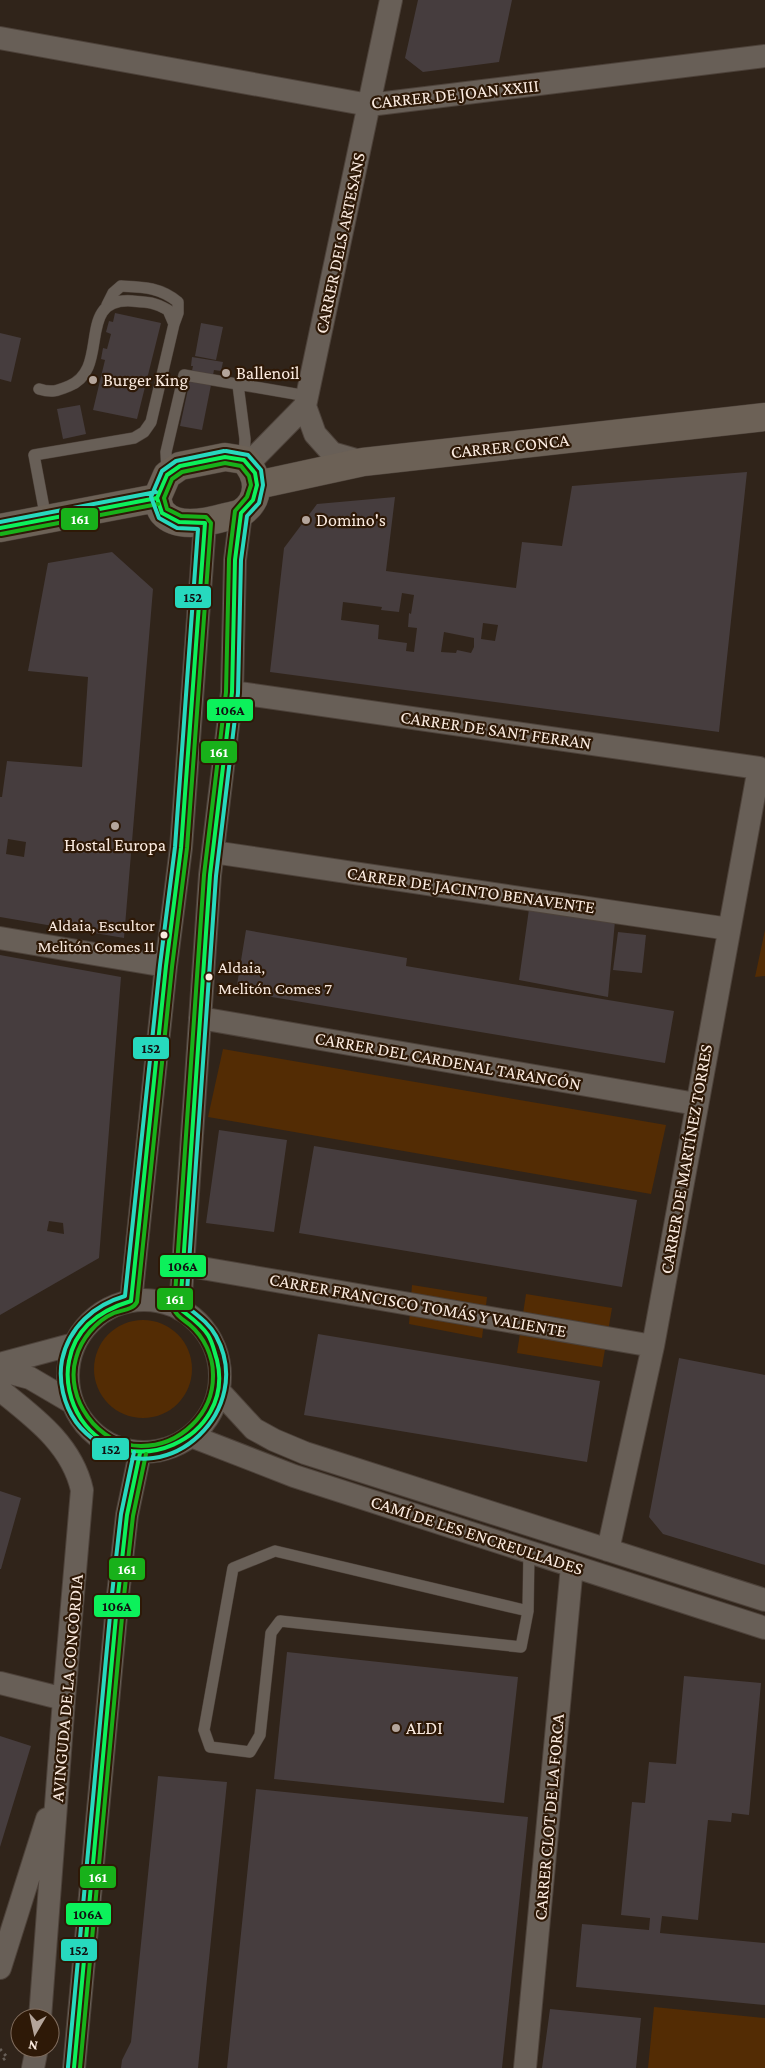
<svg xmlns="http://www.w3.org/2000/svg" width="765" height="2068" font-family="'Crimson Pro',serif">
	<rect width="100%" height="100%" fill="#30241a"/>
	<!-- green -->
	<path fill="#532c04" d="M765 930V976L755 977Z
		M223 1049 666 1125 651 1194 208 1117Z
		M412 1285 487 1297 482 1338 409 1324Z
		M526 1294 612 1308 602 1367 517 1353Z
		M94 1369a49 49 0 1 1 98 0a49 49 0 1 1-98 0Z
		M654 2007 765 2018V2068H648Z"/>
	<!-- building -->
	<path fill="#463d3e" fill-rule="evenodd" d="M418 0H512L499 62 423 72 405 58Z
		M115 313 161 323 137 419 93 410 105 360 101 359 103 348 107 349 111 334 106 332 109 321 113 322Z
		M201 323 223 327 216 360 195 356Z
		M0 333 21 338 11 382 0 379Z
		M192 357 223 362 221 371 214 370 202 430 180 426 193 366H191Z
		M80 405 86 434 63 439 57 409Z
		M747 472 719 732 270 672 284 548 317 504 395 497 386 571 516 588 522 542 562 546 572 486ZM402 593 414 595 411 614 409 613 408 627 417 628 414 652 406 651 407 643 378 639 379 625 341 620 343 602 382 607 381 610 399 612ZM483 623 498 625 495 641 481 639ZM444 632 474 638V647L471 653 457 650 456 653 441 652Z
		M112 552 153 589 124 938 0 917V797H2L7 761 82 767 88 677 28 671 48 563ZM8 839 26 842 24 857 6 854Z
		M529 909 615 921 608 997 519 980Z
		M246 930 407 958 406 966 674 1011 665 1063 236 991Z
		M618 932 646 935 642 973 613 970Z
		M0 955 121 977 99 1258 0 1315ZM49 1221 63 1223 64 1234 47 1231Z
		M219 1130 287 1140 274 1232 206 1223Z
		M314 1146 637 1200 622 1287 299 1233Z
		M318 1334 600 1381 587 1462 304 1415Z
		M679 1358 765 1375V1565L663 1534 649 1517Z
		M0 1491 21 1498 1 1569H0Z
		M287 1652 518 1677 504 1803 274 1779Z
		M684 1676 761 1683 749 1815 732 1813 731 1822 708 1820 698 1920 662 1916 660 1933 765 1943V2005L576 1987 582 1924 649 1930 650 1918 621 1915 632 1802 645 1803 649 1762 676 1764Z
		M0 1736 31 1746 0 1847Z
		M158 1776 227 1782 198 2068H121L122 2060 131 2042Z
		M256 1789 528 1817 502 2068H227Z
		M550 2009 641 2018 636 2068H542Z"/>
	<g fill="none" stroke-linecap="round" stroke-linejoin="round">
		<!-- lane casing -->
		<g stroke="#4d423a" stroke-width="12">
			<path id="lane" d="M107 305 113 293 121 286C143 287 160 287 178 302V313L174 324
				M238 385 245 439 244 460
				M39 389C52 393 57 391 69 386 112 369 74 297 132 301 148 302 154 302 168 310L174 324 151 422 144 432 134 438 34 455 46 519
				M167 473 166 452 184 375 307 396
				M528 1611 275 1551 233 1568 204 1730 210 1747 250 1752 260 1735 271 1633 280 1621 521 1647 528 1611 529 1552"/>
		</g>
		<!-- street casing -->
		<g stroke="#4d423a" stroke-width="24">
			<path id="street" d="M0 38 369 105 765 56
				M305 406 315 434 332 453 363 462
				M248 464 305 406 391 0
				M232 692 759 768 653 1346 608 1550
				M213 852 729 929
				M0 938 166 966
				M200 1018 696 1104
				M184 1265 653 1346
				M68 1376a76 76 0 1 1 152 0a76 76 0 1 1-152 0Z
				M131 1301 166 966 181 848 205 523
				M180 1309 210 875 232 692 235 560 241 513
				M0 1364 74 1344
				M0 1370 30 1378 71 1402
				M0 1390C35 1418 72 1445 82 1490L64 1699 40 2018
				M219 1391 254 1429 274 1440 305 1453 765 1600
				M191 1436 294 1476 765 1628
				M0 1683 64 1699
				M0 1968 47 1819
				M33 2068 37 2048
				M74 2068 118 1595 127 1515 140 1453
				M525 2068 572 1566"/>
		</g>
		<!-- secondary casing -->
		<g stroke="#4d423a" stroke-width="29">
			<path id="secondary" d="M225 457 244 460C259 475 262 499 241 513 237 515 230 516 226 517 208 522 177 529 163 513 160 510 158 502 157 498L167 475 180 466Z
				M257 485 363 462 765 417
				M0 528 157 498"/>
		</g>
		<!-- path -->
		<path stroke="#675f58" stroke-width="3" stroke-dasharray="2.5 4" stroke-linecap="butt" d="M0 2049 7 2057 0 2062"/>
		<!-- lane -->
		<use href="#lane" stroke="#685f57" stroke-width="11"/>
		<!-- street -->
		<use href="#street" stroke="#685f57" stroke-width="22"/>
		<!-- secondary -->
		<use href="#secondary" stroke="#6c6156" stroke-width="28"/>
		<!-- bus-1 casing -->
		<g stroke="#2e1907" stroke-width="8">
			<path id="bus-1" d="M225 457 244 460 255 473 257 485 253 500 241 513 235 560 232 692 210 875 180 1309C190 1317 201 1324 208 1335 213 1343 214 1351 217 1360 236 1439 127 1487 81 1419 70 1402 65 1380 69 1361 75 1328 101 1310 131 1301L166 966 181 848 205 523 179 522 162 513 157 498 167 475 180 466Z
				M0 528 157 498
				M74 2068 118 1595 127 1515 140 1453"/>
		</g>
		<!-- bus-2 casing -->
		<g stroke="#2e1907" stroke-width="8">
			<path id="bus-2" d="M225 463 241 466 249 476 251 485 247 497 235 511 229 559 226 692 204 875 174 1309C176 1316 184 1320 190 1325 204 1337 213 1356 213 1374 214 1414 180 1446 141 1446 98 1446 64 1398 76 1358 81 1339 96 1321 114 1313 121 1310 133 1310 137 1302L172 967 187 848 211 523 206 517 181 516 167 509 164 498 172 479 182 472Z
				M1 534 158 504
				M80 2068 124 1596 133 1516 146 1454"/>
		</g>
		<!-- bus-3 casing -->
		<g stroke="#2e1907" stroke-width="8">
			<path id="bus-3" d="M224 451 176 461 162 471 151 497 159 518 177 528 198 529 175 847 160 965 125 1296C94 1305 69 1327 62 1360 58 1381 64 1405 76 1422 83 1432 91 1438 101 1445 169 1492 256 1409 216 1336 209 1323 197 1315 186 1306L216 876 238 693 241 560 247 516 259 503 263 485 261 470 248 455 226 451
				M0 522 156 492
				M68 2067 112 1594 121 1514 134 1452"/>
		</g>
		<!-- bus-1 -->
		<use href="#bus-1" stroke="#0cf15b" stroke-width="4"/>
		<!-- bus-2 -->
		<use href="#bus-2" stroke="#18b11a" stroke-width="4"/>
		<!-- bus-3 -->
		<use href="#bus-3" stroke="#27d9be" stroke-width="4"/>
	</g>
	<!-- markers -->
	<g fill="#b4a59b" stroke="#2e1907" stroke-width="2">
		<circle cx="226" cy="373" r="5"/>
		<circle cx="93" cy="380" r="5"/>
		<circle cx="306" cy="520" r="5"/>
		<circle cx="115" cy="826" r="5"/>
		<circle cx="396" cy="1728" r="5"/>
	</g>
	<g fill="#fbebe0" stroke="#2e1907" stroke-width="2">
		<circle cx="164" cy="935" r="4.5"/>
		<circle cx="209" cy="977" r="4.5"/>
	</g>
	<g text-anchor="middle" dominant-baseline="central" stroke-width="4.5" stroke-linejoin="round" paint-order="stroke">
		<!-- bus labels -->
		<g font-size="17" fill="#fbebe0" stroke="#2e1907" text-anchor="end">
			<text x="155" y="925">Aldaia, Escultor<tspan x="155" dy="21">Melitón Comes 11</tspan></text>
			<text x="218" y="967" text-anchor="start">Aldaia,<tspan x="218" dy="21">Melitón Comes 7</tspan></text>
		</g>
		<!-- street labels -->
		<g font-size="18" fill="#fbebe0" stroke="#2e1907">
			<text transform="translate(455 94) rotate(-6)">CARRER DE JOAN XXIII</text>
			<text transform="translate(340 243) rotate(-78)">CARRER DELS ARTESANS</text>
			<text transform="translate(510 446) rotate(-6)">CARRER CONCA</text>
			<text transform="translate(496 730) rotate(8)">CARRER DE SANT FERRAN</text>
			<text transform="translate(471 890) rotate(8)">CARRER DE JACINTO BENAVENTE</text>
			<text transform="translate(448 1061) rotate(10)">CARRER DEL CARDENAL TARANCÓN</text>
			<text transform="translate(686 1159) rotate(-80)">CARRER DE MARTÍNEZ TORRES</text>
			<text transform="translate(418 1305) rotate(10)">CARRER FRANCISCO TOMÁS Y VALIENTE</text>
			<text transform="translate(477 1535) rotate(18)">CAMÍ DE LES ENCREULLADES</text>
			<text transform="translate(67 1688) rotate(-85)">AVINGUDA DE LA CONCÒRDIA</text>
			<text transform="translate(549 1817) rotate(-85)">CARRER CLOT DE LA FORCA</text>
		</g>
		<!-- poi labels -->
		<g font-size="18" fill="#fbebe0" stroke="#2e1907" text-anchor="start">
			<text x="236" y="373">Ballenoil</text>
			<text x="103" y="380">Burger King</text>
			<text x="316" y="520">Domino's</text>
			<text x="115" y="845" text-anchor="middle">Hostal Europa</text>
			<text x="406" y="1728">ALDI</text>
		</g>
	</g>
	<g stroke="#2e1907" stroke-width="2">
		<rect x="60" y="507" width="39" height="24" rx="5" fill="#18b11a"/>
		<rect x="174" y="585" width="38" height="24" rx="5" fill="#27d9be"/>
		<rect x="206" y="698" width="48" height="24" rx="5" fill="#0cf15b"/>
		<rect x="200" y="740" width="38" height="24" rx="5" fill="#18b11a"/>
		<rect x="132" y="1036" width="38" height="24" rx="5" fill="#27d9be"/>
		<rect x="159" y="1254" width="48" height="24" rx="5" fill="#0cf15b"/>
		<rect x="156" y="1287" width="38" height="24" rx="5" fill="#18b11a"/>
		<rect x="91" y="1437" width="39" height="24" rx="5" fill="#27d9be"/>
		<rect x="108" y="1557" width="38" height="24" rx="5" fill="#18b11a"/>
		<rect x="93" y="1594" width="48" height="24" rx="5" fill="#0cf15b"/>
		<rect x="79" y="1865" width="38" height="24" rx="5" fill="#18b11a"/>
		<rect x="65" y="1902" width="47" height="24" rx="5" fill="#0cf15b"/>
		<rect x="60" y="1938" width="38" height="24" rx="5" fill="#27d9be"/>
	</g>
	<g font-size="14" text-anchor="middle" font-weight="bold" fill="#fff">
		<text x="80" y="524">161</text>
		<text x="219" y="757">161</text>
		<text x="175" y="1304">161</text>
		<text x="127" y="1574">161</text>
		<text x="98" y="1882">161</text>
	</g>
	<g font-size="14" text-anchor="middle" font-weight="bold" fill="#111">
		<text x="193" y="602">152</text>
		<text x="230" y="715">106A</text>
		<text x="151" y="1053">152</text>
		<text x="183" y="1271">106A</text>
		<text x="111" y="1454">152</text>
		<text x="117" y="1611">106A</text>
		<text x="88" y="1919">106A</text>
		<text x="79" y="1955">152</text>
	</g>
	<!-- north arrow -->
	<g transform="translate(35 2033) rotate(189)"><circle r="24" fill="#2e1907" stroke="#806d5e"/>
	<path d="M0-4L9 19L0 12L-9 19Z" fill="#b4a59b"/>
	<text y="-8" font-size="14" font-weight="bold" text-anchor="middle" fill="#fbebe0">N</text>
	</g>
</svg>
